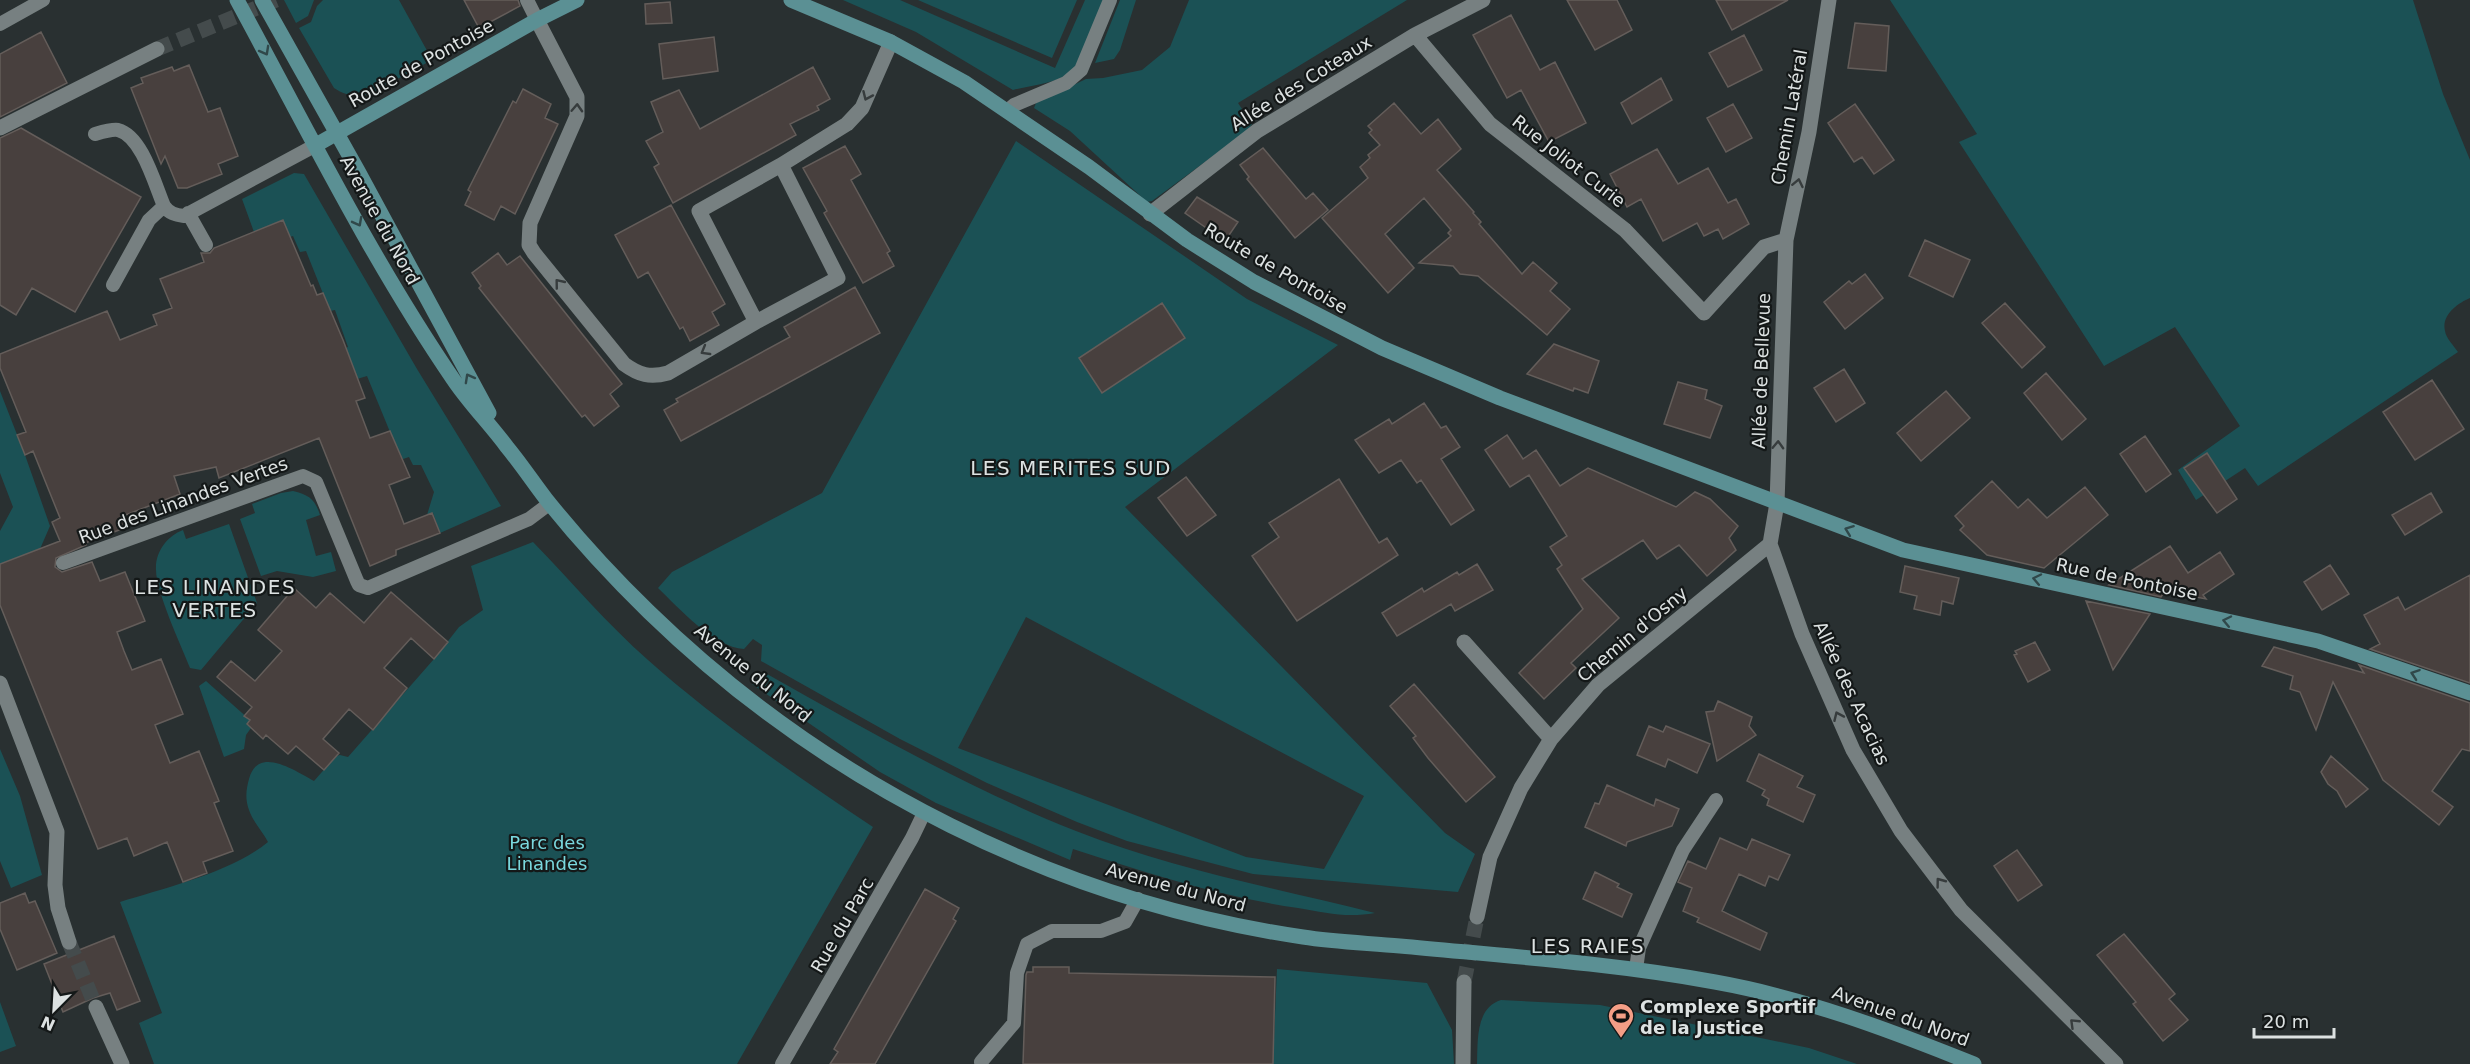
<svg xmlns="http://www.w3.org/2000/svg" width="2470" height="1064" font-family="'DejaVu Sans',sans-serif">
	<rect width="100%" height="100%" fill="#293031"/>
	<!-- green -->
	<path fill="#1b5155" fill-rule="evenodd" d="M284 0H314L308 16 296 23Z
		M323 0H399L430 56V61L370 94C356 97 346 96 334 88L299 28 311 22 317 6Z
		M843 0H900L1055 68 1085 0H1106C1096 24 1088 64 1063 77 1049 84 1029 86 1013 90L916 32Z
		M918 0H1077L1052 58Z
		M1120 0H1136L1120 50 1114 59 1095 63Z
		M1189 0H1407L1238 103 1252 124 1247 131 1152 201 1147 202 1070 131 1034 108 1036 103 1086 79 1103 78 1142 70 1170 47Z
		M1890 0H2413L2443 94 2470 160V298C2458 303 2441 315 2445 331 2446 338 2454 346 2458 352L2258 486 2245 468 2196 500 2178 470 2240 426 2175 327 2104 366 1959 142 1977 134Z
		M1016 141 1247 299 1338 345 1125 507 1445 833 1475 854 1458 892 1253 874 1127 841 1077 822 987 783 900 739 761 661 762 645 753 639 744 649C713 647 679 608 658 588L672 572 822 493ZM1026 617 1364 796 1324 869 1246 857 958 748Z
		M294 173 304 174 417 369 501 506 440 533 433 513 427 515 434 492 421 465H413L409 457 403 459 397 449 367 376 357 379 346 348 348 347 335 310 330 311 306 251 300 252 293 236 290 237 254 232 242 199Z
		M0 391 25 455 50 526 40 549 0 564V531L13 507 0 473Z
		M293 491C309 495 315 499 320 515L306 520 316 556 331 552 336 571 313 577 277 571 261 576 240 519 255 513 252 504 281 493Z
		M229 524 257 603 201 670 190 668C181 645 156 592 156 570 155 552 167 536 183 530L186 539Z
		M533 542C571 581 607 624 648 660 718 722 795 775 873 827L737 1064H154L139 1023 162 1013 120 902C165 888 232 872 268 842 263 832 253 822 249 810 245 799 246 790 249 779 258 745 295 771 314 781L336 756 340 755 348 757 434 659 459 627 483 610 471 566Z
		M767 674C868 731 968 788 1076 831 1172 869 1275 888 1375 913 1347 918 1326 913 1298 908 1221 897 1147 873 1073 849L1070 860 936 803 880 772 752 684 760 675Z
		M206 681 250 720 247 724 251 728 246 735 244 749 224 757 199 686Z
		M0 749 20 796 42 875 11 888 0 861Z
		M1277 969 1427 983 1452 1030 1454 1064H1273Z
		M1501 1000 1600 1005 1809 1048 1857 1064H1477C1478 1042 1475 1008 1501 1000Z
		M0 1002 16 1046 0 1052Z"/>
	<!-- building -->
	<path fill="#48403e" stroke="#645d5a" stroke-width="1.5" d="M464 0H518L520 6 479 28Z
		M1567 0H1617L1632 30 1595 50Z
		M1716 0H1788L1732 30Z
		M670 2 672 23 646 24 645 4Z
		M1511 15 1540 70 1555 62 1586 123 1549 142 1521 90 1507 98 1473 35Z
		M1855 23 1889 26 1886 71 1848 68Z
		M41 32 67 83 0 117V54Z
		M1744 35 1762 70 1728 87 1709 53Z
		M714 37 718 71 663 79 659 44Z
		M189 65 208 112 220 108 238 156 218 164 222 174 187 188H178L165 156 161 164 131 88 143 83 141 78 172 67 174 71Z
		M813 67 830 99 817 106 819 110 790 124 796 135 673 203 654 167 659 164 646 141 663 132 651 102 679 90 700 129Z
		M1661 78 1672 100 1632 124 1621 103Z
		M523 89 551 104 545 118 558 124 515 214 501 206 494 220 465 205 471 192 468 190 513 101 516 103Z
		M1394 103 1421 134 1438 119 1461 149 1437 170 1474 212 1473 213 1481 222 1479 224 1522 274 1533 262 1557 283 1550 291 1570 309 1547 335 1478 276 1460 274 1453 266 1419 263 1451 236 1448 233 1451 230 1424 198 1385 234 1414 268 1388 293 1322 218 1368 178 1360 167 1370 158 1368 155 1380 145 1369 133 1372 130 1368 126Z
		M1733 104 1752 138 1726 152 1707 118Z
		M1855 104 1894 160 1874 174 1862 157 1854 162 1828 123Z
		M21 128 141 197 75 312 32 288 16 315 0 305V138Z
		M845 146 861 174 851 180 890 251 887 253 894 266 863 283 824 213 827 211 803 168Z
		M1263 148 1306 199 1313 193 1328 210 1295 238 1247 179 1249 177 1240 165Z
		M1657 149 1678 184 1708 168 1728 203 1736 199 1749 224 1723 239 1718 229 1704 236 1697 223 1663 241 1641 199 1627 207 1610 174Z
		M1197 197 1238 222 1225 241 1185 213Z
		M671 205 725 304 712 312 719 325 690 341 683 327 680 329 648 272 638 278 615 235Z
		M283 220 311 286 313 285 317 295 323 293 343 340 365 398 356 401 370 438 390 431 410 477 389 485 404 524 432 513 440 533 396 550V555L370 566 319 438 219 478 216 467 174 476 180 494 123 516 127 527 85 543 86 545 56 558 55 567 62 572 92 562 100 581 125 572 145 621 117 632 124 651 132 670 161 659 183 714 155 725 170 763 199 751 219 801 214 803 233 851 203 862 207 873 183 882 167 842 134 856 127 838 98 849 0 605V564L60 541 52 522 60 518 33 451 25 455 17 435 26 432 0 368V354L107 311 120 340 157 325 153 315 172 308 160 279 204 262 201 253H210L214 248Z
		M1925 240 1970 260 1953 297 1909 276Z
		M498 253 507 265 520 256 622 384 610 394 619 406 594 426 585 415 582 417 479 288 481 286 472 273Z
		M1865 274 1883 298 1845 329 1824 302 1849 281 1852 284Z
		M855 287 880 333 681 441 664 410 678 402 676 399 790 337 784 327Z
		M1162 303 1185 338 1102 393 1079 358Z
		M2005 303 2045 347 2022 368 1982 323Z
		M1554 344 1599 361 1588 393 1574 388 1573 391 1527 374Z
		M1844 369 1865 403 1836 422 1814 388Z
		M2046 373 2086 419 2062 440 2024 393Z
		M2432 380 2464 429 2415 460 2383 412Z
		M1678 382 1707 390 1705 399 1722 406 1710 438 1664 424Z
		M1946 391 1970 418 1921 461 1897 433Z
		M1424 403 1441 428 1446 426 1460 447 1441 459 1474 510 1451 525 1421 480 1417 483 1401 460 1379 473 1355 440 1389 419 1392 424Z
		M1507 435 1523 459 1536 450 1560 486 1588 468 1676 507 1695 492 1710 499 1738 526 1729 538 1736 550 1707 576 1679 545 1657 559 1643 540 1582 579 1619 618 1571 663 1576 668 1544 699 1519 673 1583 609 1557 569 1562 565 1550 547 1567 536 1529 475 1510 487 1485 450Z
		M2145 436 2171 474 2146 492 2120 454Z
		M2207 453 2237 499 2217 513 2184 468Z
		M1186 477 1216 515 1187 536 1158 498Z
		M1339 479 1379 543 1387 538 1398 555 1297 621 1252 556 1279 537 1269 523Z
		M1992 481 2018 508 2028 499 2047 518 2085 487 2108 515 2044 568 1987 555 1960 530 1964 526 1955 516Z
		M2431 493 2442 512 2405 535 2392 515Z
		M2170 546 2188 573 2220 552 2234 574 2203 595 2206 599 2165 591 2161 597 2109 585Z
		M1477 564 1493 590 1455 611 1451 604 1397 636 1382 613 1422 588 1424 592 1457 572 1459 575Z
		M2330 565 2349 594 2322 610 2304 582Z
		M1905 566 1959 578 1953 604 1942 601 1940 615 1914 609 1917 596 1900 592Z
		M2470 575V683L2370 649 2380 644 2364 615 2398 597 2405 610Z
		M294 588 316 608 330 593 364 623 391 592 448 642 434 659 411 638 384 668 407 688 373 730 349 709 323 739 339 753 324 770 296 746 288 754 266 735 263 739 247 724 250 720 244 716 252 707 217 677 231 661 255 681 282 651 258 630Z
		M2086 601 2150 614 2113 670 2099 634Z
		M2035 642 2050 670 2028 682 2014 655 2017 654 2015 651Z
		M2274 647 2364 673 2359 665 2470 703V751L2462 749 2432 791 2453 807 2439 825 2383 780 2333 682 2316 730 2300 692 2290 689 2293 676 2262 666Z
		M1414 684 1495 777 1466 802 1428 758 1413 738 1416 736 1390 706Z
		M1718 701 1752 717 1749 726 1756 735 1717 761 1706 712 1714 711Z
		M1649 726 1663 732 1666 726 1710 744 1697 773 1668 759 1665 767 1637 755Z
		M1759 754 1803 776 1797 787 1815 795 1803 822 1767 805 1769 799 1762 795 1765 790 1747 781Z
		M2331 756 2368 789 2346 807 2337 791 2328 784 2321 772Z
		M1607 785 1654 806 1656 799 1679 809 1672 826 1627 842 1626 846 1585 827 1595 803 1599 804Z
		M1720 838 1747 850 1752 839 1790 855 1778 880 1769 876 1765 886 1739 874 1722 911 1767 933 1760 950 1697 922 1699 918 1683 911 1692 888 1678 882 1688 861 1706 869Z
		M2017 850 2042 885 2018 901 1994 866Z
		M1595 872 1619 884 1617 887 1632 894 1622 917 1583 899Z
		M925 889 959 908 953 919 956 921 875 1064H830L838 1052 834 1049Z
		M25 893 29 903 35 901 57 953 17 970 0 929V903Z
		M2124 934 2175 994 2169 999 2188 1020 2163 1041 2133 1004 2136 1002 2097 955Z
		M114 936 140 1001 117 1010 110 993 93 998 63 1012 44 964Z
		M1033 967H1069V973L1275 977 1273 1064H1023L1026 975 1027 972H1033Z"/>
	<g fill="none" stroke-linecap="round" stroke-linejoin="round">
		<!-- street-tunnel -->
		<path stroke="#444b4c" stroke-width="15" stroke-dasharray="15 8" stroke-linecap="butt" d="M157 49 276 0
			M69 942 96 1007
			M1464 982 1477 917"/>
		<!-- lane -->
		<path stroke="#778081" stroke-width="14" d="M527 0 537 20
			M0 24 43 0
			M1007 111 1014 105 1066 83 1081 70 1110 0
			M95 134C102 132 112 129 118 130 142 136 155 185 164 206 169 213 175 215 184 216L316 145
			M188 213 206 245
			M113 285 149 220 164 206
			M63 563 303 476 316 482 357 581 359 585 368 588 529 519 549 504
			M1636 969 1639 948 1683 850 1716 800
			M981 1062 1014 1023 1017 973 1027 944 1052 931H1101L1125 922 1138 899
			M782 1064 912 838 924 813"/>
		<!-- street -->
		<path stroke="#778081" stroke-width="15" d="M1829 0 1809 132 1786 240 1777 503 1770 544 1802 634 1853 750 1901 831 1961 910 2116 1064
			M537 20 577 97V116L530 223 529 245 534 253 624 364C639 375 650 378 668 373L756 322
			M1415 35 1490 124 1625 230 1704 313 1764 247 1786 240
			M0 128 157 49
			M781 165 838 278 756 322 699 211Z
			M781 165 847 124 862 108 891 42
			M1150 214 1257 131 1415 35 1483 0
			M1464 642 1551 739
			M0 683 57 832 55 885 58 908 69 942
			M1477 917 1490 857 1521 788 1551 739 1598 685 1770 544
			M96 1007 122 1064
			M1463 1064 1464 982"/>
		<!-- secondary -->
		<path stroke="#5b9094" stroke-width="15" d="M237 0C306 127 371 259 453 379 469 403 490 424 507 447 521 464 533 482 546 499 578 539 613 577 649 612 826 784 1058 901 1303 937 1335 942 1368 943 1400 946 1505 956 1611 963 1715 982 1805 998 1889 1030 1974 1064
			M262 0 358 171 489 413
			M791 0 891 42 964 82 1089 167 1187 240 1254 282 1382 348 1500 398 1903 550 2318 641 2470 693
			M316 145 537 20 577 0"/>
	</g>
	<!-- one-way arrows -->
	<defs><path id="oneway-chevron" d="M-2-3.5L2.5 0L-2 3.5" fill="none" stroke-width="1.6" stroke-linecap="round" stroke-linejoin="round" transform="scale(1.5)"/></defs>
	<g stroke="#30484a">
		<use href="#oneway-chevron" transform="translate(265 51) rotate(61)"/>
		<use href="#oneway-chevron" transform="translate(358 222) rotate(62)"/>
		<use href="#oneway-chevron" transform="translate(469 378) rotate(-119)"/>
		<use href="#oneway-chevron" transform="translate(1849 530) rotate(-159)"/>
		<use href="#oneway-chevron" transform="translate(2037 579) rotate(-168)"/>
		<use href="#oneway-chevron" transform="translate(2227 621) rotate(-168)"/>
		<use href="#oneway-chevron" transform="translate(2415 674) rotate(-161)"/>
	</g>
	<g stroke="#373c3d">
		<use href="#oneway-chevron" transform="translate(867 96) rotate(114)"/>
		<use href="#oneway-chevron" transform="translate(577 108) rotate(-87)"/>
		<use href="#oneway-chevron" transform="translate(1798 183) rotate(-78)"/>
		<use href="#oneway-chevron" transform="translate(559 283) rotate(-129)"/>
		<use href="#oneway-chevron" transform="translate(705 351) rotate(150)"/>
		<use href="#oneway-chevron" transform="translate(1778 445) rotate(-88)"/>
		<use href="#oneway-chevron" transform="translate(1838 716) rotate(-114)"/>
		<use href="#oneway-chevron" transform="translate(1940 882) rotate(-127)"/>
		<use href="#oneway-chevron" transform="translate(2074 1023) rotate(-136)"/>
	</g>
	<!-- icons -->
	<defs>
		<g id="stadium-pin" transform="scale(1.35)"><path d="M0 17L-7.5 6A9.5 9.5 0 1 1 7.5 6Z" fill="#f49e86" stroke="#141818"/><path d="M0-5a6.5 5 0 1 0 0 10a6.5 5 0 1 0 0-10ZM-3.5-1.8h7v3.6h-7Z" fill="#111"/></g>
	</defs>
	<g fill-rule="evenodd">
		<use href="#stadium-pin" x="1621" y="1016"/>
	</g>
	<g text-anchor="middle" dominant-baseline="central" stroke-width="4.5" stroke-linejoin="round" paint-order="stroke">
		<!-- street labels -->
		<g font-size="18" fill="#dde2e2" stroke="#141818">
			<text transform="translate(421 63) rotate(-29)">Route de Pontoise</text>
			<text transform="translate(1301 83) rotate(-32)">Allée des Coteaux</text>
			<text transform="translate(1789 117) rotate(-80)">Chemin Latéral</text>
			<text transform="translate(1569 161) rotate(38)">Rue Joliot Curie</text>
			<text transform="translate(380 220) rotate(61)">Avenue du Nord</text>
			<text transform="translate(1276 268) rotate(30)">Route de Pontoise</text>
			<text transform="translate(1761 371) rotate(-88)">Allée de Bellevue</text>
			<text transform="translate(183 500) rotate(-20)">Rue des Linandes Vertes</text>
			<text transform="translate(2127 579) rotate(12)">Rue de Pontoise</text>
			<text transform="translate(1632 634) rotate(-40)">Chemin d'Osny</text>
			<text transform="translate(753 673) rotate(39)">Avenue du Nord</text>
			<text transform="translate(1852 693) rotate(65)">Allée des Acacias</text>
			<text transform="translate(1176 887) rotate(15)">Avenue du Nord</text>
			<text transform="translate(842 925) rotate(-60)">Rue du Parc</text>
			<text transform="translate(1901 1016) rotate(20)">Avenue du Nord</text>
		</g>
		<!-- park labels -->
		<g font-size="18" fill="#7ad8de" stroke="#141818">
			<text x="547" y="842">Parc des<tspan x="547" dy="21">Linandes</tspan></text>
		</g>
		<!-- poi labels -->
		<g font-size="18" font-weight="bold" fill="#dde2e2" stroke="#141818" text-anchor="start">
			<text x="1640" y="1006">Complexe Sportif<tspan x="1640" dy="21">de la Justice</tspan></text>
		</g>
		<!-- neighbourhood labels -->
		<g font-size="20" letter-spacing="1.5" fill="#dde2e2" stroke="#141818">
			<text x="1071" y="468">LES MERITES SUD</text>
			<text x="215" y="587">LES LINANDES<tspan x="215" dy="23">VERTES</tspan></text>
			<text x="1588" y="946">LES RAIES</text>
		</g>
	</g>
	<!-- north arrow -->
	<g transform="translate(54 1010) rotate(204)" stroke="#141818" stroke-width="4.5" paint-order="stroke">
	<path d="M0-4.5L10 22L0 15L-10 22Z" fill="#dde2e2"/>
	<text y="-9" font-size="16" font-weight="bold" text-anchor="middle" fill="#dde2e2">N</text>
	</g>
	<!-- scale -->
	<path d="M2254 1028v9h80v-9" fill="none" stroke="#dde2e2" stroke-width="3"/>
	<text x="2263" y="1028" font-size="18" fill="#dde2e2" stroke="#141818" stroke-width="4.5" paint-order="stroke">20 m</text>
</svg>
